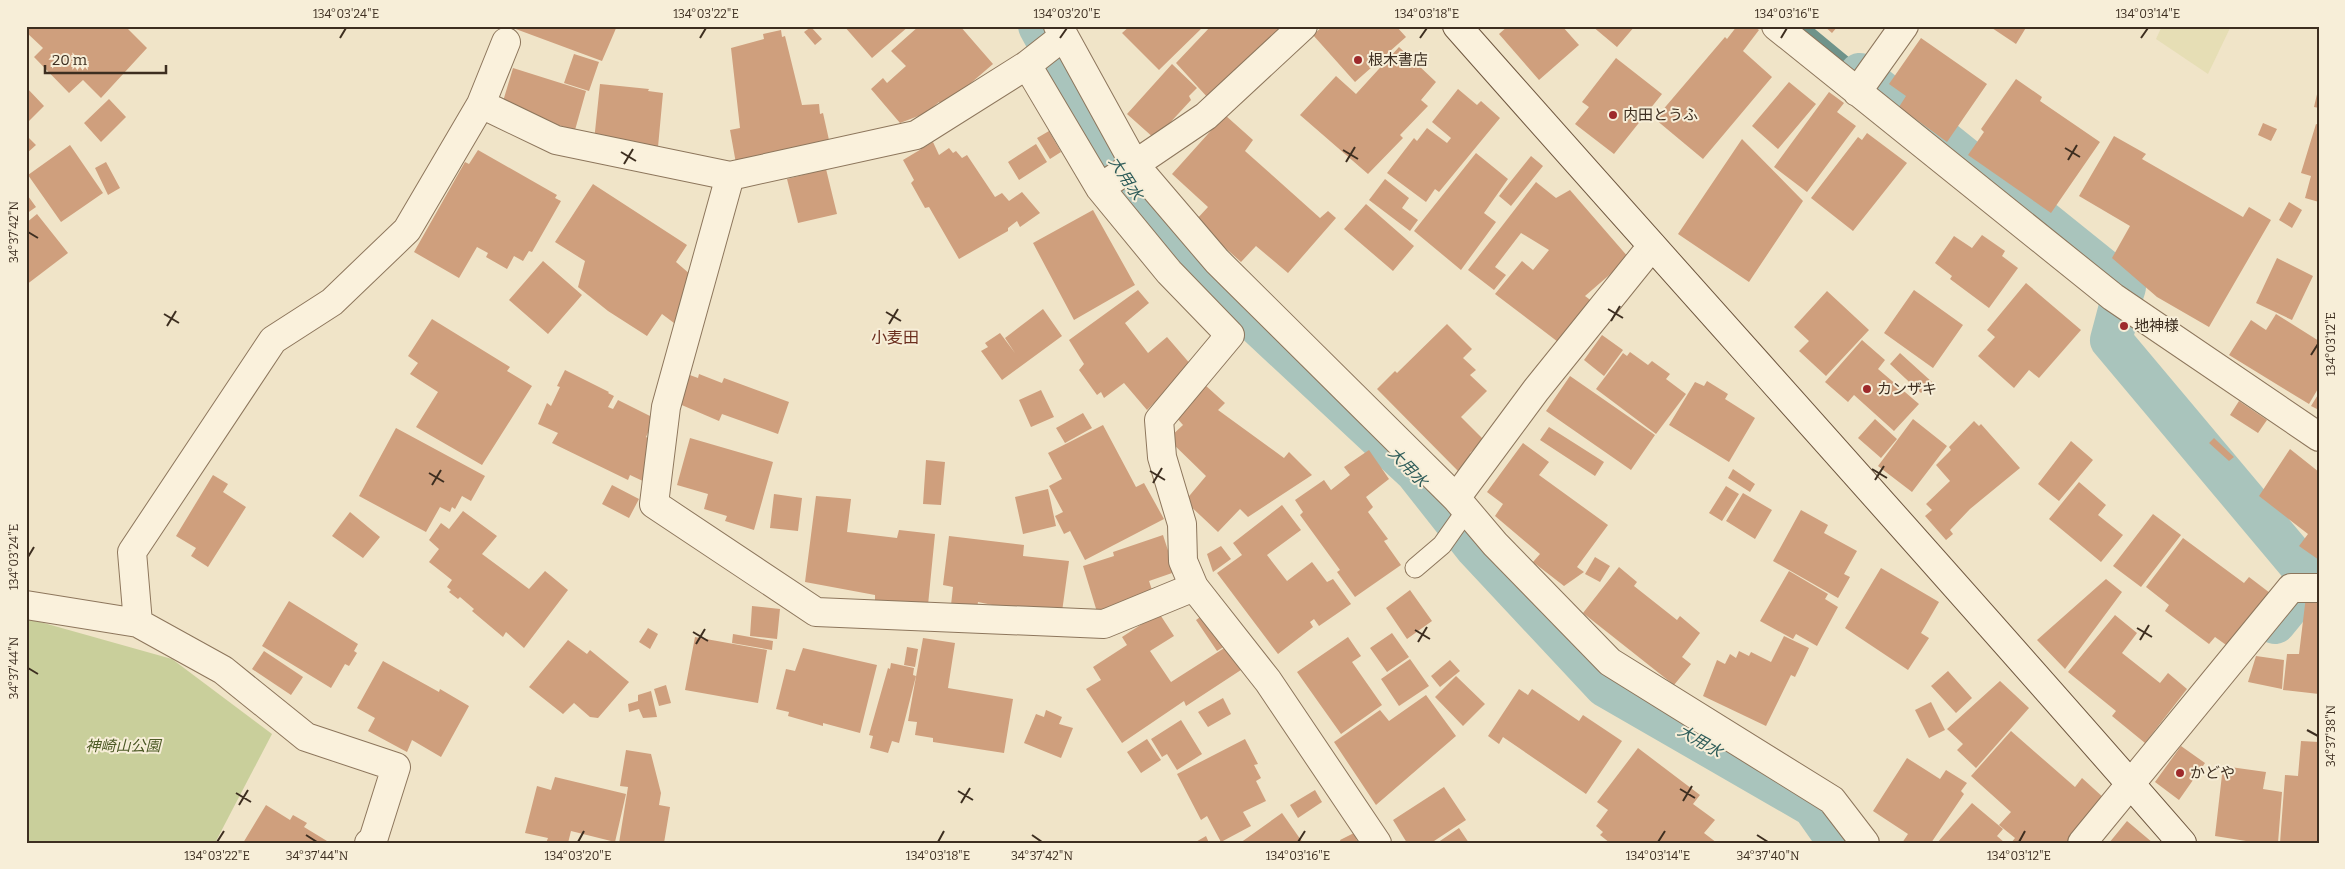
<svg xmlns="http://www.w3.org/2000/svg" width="2345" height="869" font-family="Bitter,'Noto Sans JP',serif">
	<rect width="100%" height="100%" fill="#f0e4c8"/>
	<!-- farmland -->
	<path fill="#e6deb5" d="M2162 26H2231L2208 74 2156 39Z"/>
	<!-- green -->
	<path fill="#c9cf9b" d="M26 618 172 659 272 734 215 843H26Z"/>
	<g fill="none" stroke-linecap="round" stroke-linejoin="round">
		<!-- stream -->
		<path stroke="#6f938a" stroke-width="12" d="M1802 26 1860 74"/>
		<!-- canal -->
		<path stroke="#a9c4bc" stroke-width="42" d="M1039 26 1129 189 1223 292 1416 472 1476 548 1605 686 1813 806 1839 843
			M1860 74 2125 287 2123 293
			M2119 310 2111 340 2305 571 2298 595 2275 623"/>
	</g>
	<!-- building -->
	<path fill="#cf9f7d" d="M26 26H125L147 48 101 98 83 80 69 93 34 57 43 48 26 32Z
		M513 26H617L602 61 513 28Z
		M844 26H909L872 58Z
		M919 26H960L993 64 943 107 939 102 922 116 921 115 900 123 871 89 883 78 887 83 906 66 891 51Z
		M1130 26H1204L1159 70 1122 33Z
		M1211 26H1283L1209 99 1176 63Z
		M1323 26H1396L1406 37 1355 82 1313 35Z
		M1508 26H1562L1579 45 1539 80 1499 34Z
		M1592 26H1635L1617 47Z
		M1737 26H1753L1759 30 1743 51 1772 77 1703 159 1655 119 1725 37 1727 39Z
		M1824 26H1838L1832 33Z
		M1989 26H2027L2016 44Z
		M811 27 822 39 815 45 804 32Z
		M781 30 782 37 785 36 802 105 819 104 820 114 823 113 829 140 767 156 737 169 730 130 740 128 731 48 764 39 763 34Z
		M1921 38 1987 84 1947 142 1899 107 1906 96 1889 84Z
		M1399 47 1436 82 1421 100 1428 106 1400 135 1403 138 1368 174 1300 115 1336 76 1356 94Z
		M574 54 599 62 589 91 564 83Z
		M1616 58 1662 94 1614 154 1575 124 1589 107 1582 102Z
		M1172 64 1197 88 1189 96 1191 100 1155 139 1127 114Z
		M513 68 586 91 575 130 501 108Z
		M2016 79 2042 97 2040 101 2100 142 2051 213 1968 155 1984 132 1981 129Z
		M1789 82 1816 104 1778 149 1752 126Z
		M600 84 649 89 648 91 663 93 658 147 594 141Z
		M26 87 44 106 26 124Z
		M1458 89 1477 105 1481 101 1500 118 1439 192 1435 189 1426 202 1387 173 1414 138 1417 141 1427 128 1447 143 1451 138 1432 122Z
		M2318 90H2319V108L2314 107Z
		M1829 92 1844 103 1837 112 1856 126 1807 192 1774 167Z
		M109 99 126 117 101 142 84 123Z
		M1225 115 1253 140 1245 151 1320 218 1328 211 1336 218 1288 273 1256 246 1241 262 1195 221 1208 207 1172 174Z
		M2263 123 2277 129 2271 141 2258 135Z
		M2316 124 2319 125V202L2305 198 2311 176 2301 173Z
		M1049 131 1061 152 1050 159 1037 138Z
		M1867 133 1907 163 1853 231 1811 198 1858 137 1862 140Z
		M26 135 36 145 26 154Z
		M2114 136 2146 154 2142 159 2243 217 2249 207 2271 220 2209 327 2157 297 2112 258 2130 226 2079 196Z
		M1742 139 1803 201 1749 282 1678 234Z
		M933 142 939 155 949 148 953 153 956 151 962 158 967 155 995 197 1002 193 1009 201 1022 192 1040 213 1020 227 1017 221 1008 228V231L959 259 929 207 925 208 911 183 914 180 903 160Z
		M1036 144 1047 162 1019 180 1008 162Z
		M70 145 103 193 61 222 28 175Z
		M478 150 557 195 555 198 561 201 532 252 529 251 523 261 514 256 507 269 486 257 488 253 477 247 459 278 414 252 465 162 469 164Z
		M1476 153 1508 179 1484 213 1496 222 1461 270 1414 231Z
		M1531 156 1543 166 1511 206 1499 196Z
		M106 162 120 188 108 195 95 168Z
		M826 169 837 214 798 223 787 179Z
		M1385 179 1409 198 1402 208 1418 220 1410 231 1369 200Z
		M1536 182 1556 198 1570 190 1629 258 1585 296 1593 302 1562 345 1495 294 1522 261 1533 270 1549 250 1521 233 1495 267 1506 275 1494 290 1468 270Z
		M593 184 687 245 676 262 691 275 674 323 662 314 647 336 608 311 578 287 585 261 555 242Z
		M28 196 36 207 26 214V198Z
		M2289 202 2302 210 2292 228 2279 220Z
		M1366 204 1414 246 1393 271 1344 229Z
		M1093 210 1135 285 1074 320 1033 243Z
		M37 214 68 253 26 285V223Z
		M1982 235 2005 251 2002 256 2018 268 1989 308 1950 279 1952 276 1935 263 1954 236 1972 248Z
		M2277 258 2313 276 2292 320 2256 303Z
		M543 261 582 295 548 334 509 300Z
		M2026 283 2081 330 2039 378 2029 370 2014 388 1978 356 1995 337 1987 330Z
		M1138 290 1149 303 1125 323 1148 353 1167 337 1192 366 1147 410 1124 383 1104 398 1101 392 1097 395 1079 370 1084 364 1069 340Z
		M1914 290 1963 325 1933 368 1884 333Z
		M1827 291 1869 330 1826 376 1799 351 1809 341 1794 327Z
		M1043 309 1062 336 1002 380 981 351 988 347 985 343 1000 333 1015 353 1005 338Z
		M2276 314 2319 341V387L2309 404 2229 355 2251 320 2266 330Z
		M432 319 510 367 507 371 532 386 482 465 416 427 438 392 410 374 418 363 408 356Z
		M1447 324 1472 349 1463 358 1476 370 1470 375 1487 391 1461 417 1484 440 1470 453 1473 456 1458 471 1377 389 1395 371 1397 373Z
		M1602 335 1623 350 1604 376 1584 360Z
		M1862 340 1885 360 1878 369 1919 404 1894 431 1854 395 1848 402 1825 382Z
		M1630 352 1648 365 1652 361 1670 374 1666 379 1686 394 1656 434 1596 389 1623 353 1627 356Z
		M1900 353 1932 382 1921 393 1890 364Z
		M565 370 609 392 608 393 614 396 608 407 613 409 618 400 652 417 649 423 652 424 646 437 651 440 645 482 630 475 628 480 552 443 558 433 538 424 547 403 551 406 560 387 557 386Z
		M687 374 698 378 699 374 722 383 724 378 789 402 778 434 722 414 719 421 677 403Z
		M1570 376 1655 435 1631 470 1546 411Z
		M1707 381 1728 394 1725 399 1755 418 1729 462 1669 425 1695 382 1704 386Z
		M1205 385 1225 403 1218 410 1284 458 1289 452 1312 475 1248 517 1240 509 1218 532 1185 501 1206 476 1168 439 1183 425 1176 417Z
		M1041 390 1054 417 1031 427 1019 400Z
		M2319 393V410L2311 406Z
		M2239 401 2267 420 2258 433 2230 415Z
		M1083 413 1092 428 1065 443 1056 428Z
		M1875 419 1897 439 1881 458 1858 438Z
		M1913 419 1947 446 1912 492 1878 466Z
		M1974 421 1979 426 1981 424 2020 468 1970 509 1950 530 1953 534 1946 540 1925 516 1932 510 1926 504 1950 481 1936 465 1951 450 1949 447Z
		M1103 425 1136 487 1144 483 1164 519 1085 560 1070 531 1064 534 1055 516 1063 512 1049 486 1062 479 1048 453Z
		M1549 427 1604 462 1595 476 1540 440Z
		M396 428 485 476 471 501 462 496 455 509 452 507 450 512 440 507 426 532 359 496Z
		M690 438 773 462 754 530 725 521 727 516 704 509 708 494 677 485Z
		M2214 438 2234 457 2229 461 2209 443Z
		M2071 441 2093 460 2059 501 2038 484Z
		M1523 443 1549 462 1539 475 1608 525 1577 567 1584 572 1564 586 1533 562 1540 554 1495 516 1503 504 1487 492Z
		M2290 449 2319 472V560L2299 546 2308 534 2259 496Z
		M1369 450 1389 479 1366 497 1373 507 1368 512 1388 539 1384 541 1401 565 1355 597 1337 572 1340 570 1300 515 1303 512 1295 500 1324 480 1331 490 1350 475 1344 467Z
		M926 460 945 462 941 505 923 504Z
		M1733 469 1755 484 1750 492 1728 478Z
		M213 475 228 484 223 492 246 507 208 567 191 556 196 548 176 536Z
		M2079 482 2106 505 2098 515 2123 535 2101 562 2049 519Z
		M612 485 639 499 629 518 602 504Z
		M1726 486 1739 494 1722 521 1709 513Z
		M1048 489 1056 526 1023 534 1015 497Z
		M1743 493 1772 510 1755 539 1726 521Z
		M774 494 802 498 798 531 770 528Z
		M816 496 851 499 847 532 897 538 899 530 935 534 928 605 903 601V607L875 603V595L805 582Z
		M1282 505 1301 530 1267 555 1287 581 1312 562 1327 582 1333 579 1351 604 1319 626 1314 619 1310 622 1313 627 1278 654 1217 573 1242 555 1233 543Z
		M1801 510 1828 525 1824 533 1857 551 1844 574 1850 577 1838 598 1773 561Z
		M463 511 497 536 482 554 529 589 545 571 568 590 524 648 506 632 503 637 472 611 474 609 460 597 458 599 449 592 451 590 447 587 452 580 429 562 439 549 429 540 441 523 449 529Z
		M350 512 380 537 363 558 332 536Z
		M2153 514 2181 535 2141 587 2113 566Z
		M1163 535 1175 572 1149 581 1153 593 1097 612 1083 566 1114 556 1113 552Z
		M949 536 1024 545 1023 556 1069 561 1061 619 978 602 977 608 951 605 953 587 943 585Z
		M2183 538 2244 583 2249 577 2270 593 2229 647 2215 637 2209 644 2165 611 2169 605 2146 587Z
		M1221 546 1231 559 1213 572 1207 554Z
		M1595 557 1610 566 1600 582 1585 574Z
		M1619 567 1637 582 1634 586 1677 620 1680 616 1700 633 1682 657 1691 664 1674 685 1583 613Z
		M1881 568 1939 602 1921 633 1929 638 1908 670 1845 628Z
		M1789 571 1828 594 1825 599 1838 607 1817 646 1796 634 1793 639 1760 621Z
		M2106 579 2122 592 2065 669 2037 640Z
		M2307 588 2319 590V694L2283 690 2287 654H2299Z
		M1410 590 1432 621 1407 639 1386 608Z
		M289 601 358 644 354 651 357 653 349 666 345 664 331 688 262 646Z
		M752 606 780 609 777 639 750 636Z
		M1209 611 1230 643 1217 651 1196 620Z
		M1159 613 1174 636 1150 651 1171 682 1229 645 1244 668 1186 706 1184 701 1122 743 1086 689 1101 680 1093 667 1127 645 1122 637Z
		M2115 615 2137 633 2122 653 2160 683 2168 673 2187 689 2145 743 2112 716 2116 711 2068 672Z
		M648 628 658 634 650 649 639 642Z
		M1392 633 1409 657 1387 672 1370 648Z
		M733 634 773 641 772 650 732 643Z
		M1784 636 1809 648 1795 677 1791 675 1766 726 1703 696 1717 660 1725 664 1730 654 1736 658 1739 651 1749 656 1751 652 1771 662Z
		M695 637 767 650 758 703 685 690Z
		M1348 637 1361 656 1352 662 1382 705 1341 734 1297 672Z
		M923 638 955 643 948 688 1013 699 1004 753 933 742V738L915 735 917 722 908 721Z
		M568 640 587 654 590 650 629 682 598 718 590 717 574 703 563 714 529 687Z
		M907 647 918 649 915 667 904 665Z
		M803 648 877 665 860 733 823 723V726L788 716 789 712 776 709 786 669 795 671Z
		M264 651 303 677 291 695 252 669Z
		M2256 656 2284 660 2282 689 2248 682Z
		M1410 659 1429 686 1399 706 1381 679Z
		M1450 660 1460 671 1440 687 1431 676Z
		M383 661 439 692 440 689 469 706 441 757 412 740 407 752 368 731 375 718 357 708Z
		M891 663 914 668 913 675 916 676 899 743 892 741 888 753 870 748 873 736 869 735 888 668 890 669Z
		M1948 671 1972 698 1956 713 1931 686Z
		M1456 676 1485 704 1463 726 1435 697Z
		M2000 681 2029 708 1976 768 1957 750 1963 744 1947 729Z
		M666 685 671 703 659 706 654 689Z
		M1519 689 1528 695 1532 689 1579 721 1583 715 1622 741 1586 794 1503 737 1499 744 1488 736Z
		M651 691 657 717 643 718 639 709 629 712 628 704 638 701V695Z
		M1426 695 1456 736 1376 805 1334 742 1380 710 1389 721Z
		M1223 698 1231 714 1208 727 1198 712Z
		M1931 702 1945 730 1929 738 1915 710Z
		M1046 710 1062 717 1059 724 1073 728 1061 758 1024 743 1036 714 1044 717Z
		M1181 720 1202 754 1177 770 1167 754 1162 757 1151 739Z
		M2011 731 2075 787 2082 778 2105 799 2070 843H2011L2015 838 1999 825 2011 812 1971 776Z
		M1147 739 1161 760 1141 773 1127 752Z
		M1245 739 1258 764 1254 765 1261 778 1256 781 1266 801 1243 812 1251 826 1221 842 1207 816 1201 820 1177 774Z
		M2301 741 2319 742V843H2280L2285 775 2298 776Z
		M2181 746 2205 763 2179 800 2155 782Z
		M1638 748 1700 795 1693 804 1715 820 1704 833 1717 843H1610L1600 835 1603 832 1596 826 1608 810 1597 802Z
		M626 750 651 754 661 793 659 805 670 807 664 843H619L628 787 620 786Z
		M1907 758 1940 779 1946 770 1967 783 1961 791 1964 794 1931 843H1902L1908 834 1873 811Z
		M2223 766 2266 772 2263 789 2282 792 2278 843H2245L2246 841 2215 836Z
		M555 777 626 794 615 842 571 831 568 843H546L548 838 525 833 537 786 551 790Z
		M1444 787 1466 820 1431 843H1407L1393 820Z
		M1315 790 1322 802 1298 818 1290 805Z
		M1972 803 2003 829 1997 836 2005 843H1937Z
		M266 805 290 820 293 815 307 823 304 827 327 841 326 843H243Z
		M1282 813 1303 843H1240Z
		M2127 821 2153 843H2109Z
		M1459 828 1469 843H1437Z
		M1354 833 1358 843H1341L1340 840Z
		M1206 836 1209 843H1194Z"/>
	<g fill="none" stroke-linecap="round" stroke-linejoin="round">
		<!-- lane casing -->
		<g stroke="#8d765c" stroke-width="21">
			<path id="lane" d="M1415 568 1442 545 1466 511"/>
		</g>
		<!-- street casing -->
		<g stroke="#8d765c" stroke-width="30">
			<path id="street" d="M1776 26 2113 297 2319 437
				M1064 36 1135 165 1217 261 1456 498 1495 544 1610 662 1832 800 1865 843
				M1857 92 1904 26
				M481 104 506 42
				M730 176 666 407 654 504 816 612 1104 624 1194 587 1183 561 1182 524 1162 457 1159 420 1230 335 1169 272 1100 188 1027 65 1064 36 1058 26
				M1100 188 1206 116 1303 26
				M1456 498 1536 390 1652 246
				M1194 587 1268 681 1377 843
				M26 605 138 623 223 670 306 737 396 767 373 840 369 843
				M138 623 132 552 273 340 332 302 407 230 481 104 556 140 730 176 916 135 1027 65
				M2082 843 2291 588H2319"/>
		</g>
		<!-- secondary casing -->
		<g stroke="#6f573f" stroke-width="30">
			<path id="secondary" d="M1457 26C1698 299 1943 568 2182 843"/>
		</g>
		<!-- lane -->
		<use href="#lane" stroke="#faf1dc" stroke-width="19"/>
		<!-- street -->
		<use href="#street" stroke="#faf1dc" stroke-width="28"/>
		<!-- secondary -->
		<use href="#secondary" stroke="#faf1dc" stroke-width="28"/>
	</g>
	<!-- ticks -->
	<path fill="none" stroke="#3d2e20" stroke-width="2" d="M340 38 346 28M700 38 706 28M1060 38 1067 28M1420 38 1427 28M1781 38 1787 28M2141 38 2148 28M2065 148 2080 157M1343 150 1358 159M621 152 636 161M2068 160 2077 145M1346 162 1355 147M624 164 633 149M28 232 38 238M1608 309 1623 318M886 312 901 321M164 314 179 323M1611 321 1620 306M889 324 898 309M167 326 176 311M2311 355 2318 344M1872 469 1887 478M1150 471 1165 480M429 473 444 482M1875 480 1884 466M1153 483 1162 468M432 485 441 470M28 557 34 547M2137 628 2152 637M1415 630 1430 639M693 632 708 641M2140 640 2149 625M1418 642 1427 627M696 644 705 629M28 668 38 674M2307 730 2318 736M1680 789 1695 798M958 791 973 800M236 793 251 802M1683 801 1692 786M961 803 970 788M239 805 248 790M306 835 317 842M1032 835 1042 842M1757 835 1768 842M217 842 224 831M578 842 584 831M938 842 944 831M1298 842 1305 831M1658 842 1665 831M2019 842 2025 831"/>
	<!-- markers -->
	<g fill="#9e2a2b" stroke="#f7eed8" stroke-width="2">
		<circle cx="1358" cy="60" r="5"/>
		<circle cx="1613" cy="115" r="5"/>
		<circle cx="2124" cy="326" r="5"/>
		<circle cx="1867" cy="389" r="5"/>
		<circle cx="2180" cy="773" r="5"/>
	</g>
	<g text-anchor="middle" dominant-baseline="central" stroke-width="4" stroke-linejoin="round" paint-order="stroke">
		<!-- poi labels -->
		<g font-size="15" fill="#3d2e20" stroke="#f7eed8" text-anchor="start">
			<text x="1368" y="60">根木書店</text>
			<text x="1623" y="115">内田とうふ</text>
			<text x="2134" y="326">地神様</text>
			<text x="1877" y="389">カンザキ</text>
			<text x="2190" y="773">かどや</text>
		</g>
		<!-- park labels -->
		<g font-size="15" font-style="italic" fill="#4d5a26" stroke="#f7eed8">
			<text x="123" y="746">神崎山公園</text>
		</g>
		<!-- water labels -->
		<g font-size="16" font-style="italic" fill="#2f5d5a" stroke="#f7eed8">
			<text transform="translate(1126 178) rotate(57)">大用水</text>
			<text transform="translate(1408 467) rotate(46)">大用水</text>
			<text transform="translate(1700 741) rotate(30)">大用水</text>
		</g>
		<!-- neighbourhood labels -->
		<g font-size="16" fill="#6b2e1e" stroke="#f7eed8">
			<text x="895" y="337">小麦田</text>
		</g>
	</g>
	<!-- border -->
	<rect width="2345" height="869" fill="none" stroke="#f7eed8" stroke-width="55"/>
	<!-- scale -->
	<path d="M45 65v8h121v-8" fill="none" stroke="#3d2e20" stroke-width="2.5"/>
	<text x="52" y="65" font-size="15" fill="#3d2e20" stroke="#f7eed8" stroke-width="4" paint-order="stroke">20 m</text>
	<rect x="28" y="28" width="2290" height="814" fill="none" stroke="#3d2e20" stroke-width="2"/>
	<g font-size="12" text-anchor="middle" fill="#3d2e20">
		<text x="346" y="18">134°03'24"E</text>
		<text x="706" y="18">134°03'22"E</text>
		<text x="1067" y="18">134°03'20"E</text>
		<text x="1427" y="18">134°03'18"E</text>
		<text x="1787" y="18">134°03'16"E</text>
		<text x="2148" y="18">134°03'14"E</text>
		<text transform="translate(14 232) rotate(-90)" y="4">34°37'42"N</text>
		<text transform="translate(2331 344) rotate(-90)" y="4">134°03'12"E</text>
		<text transform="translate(14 557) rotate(-90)" y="4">134°03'24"E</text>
		<text transform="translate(14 668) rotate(-90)" y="4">34°37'44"N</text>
		<text transform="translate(2331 736) rotate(-90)" y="4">34°37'38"N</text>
		<text x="217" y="860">134°03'22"E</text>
		<text x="317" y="860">34°37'44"N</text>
		<text x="578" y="860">134°03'20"E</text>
		<text x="938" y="860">134°03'18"E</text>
		<text x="1042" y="860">34°37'42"N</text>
		<text x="1298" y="860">134°03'16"E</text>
		<text x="1658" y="860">134°03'14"E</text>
		<text x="1768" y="860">34°37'40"N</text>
		<text x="2019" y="860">134°03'12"E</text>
	</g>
</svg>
